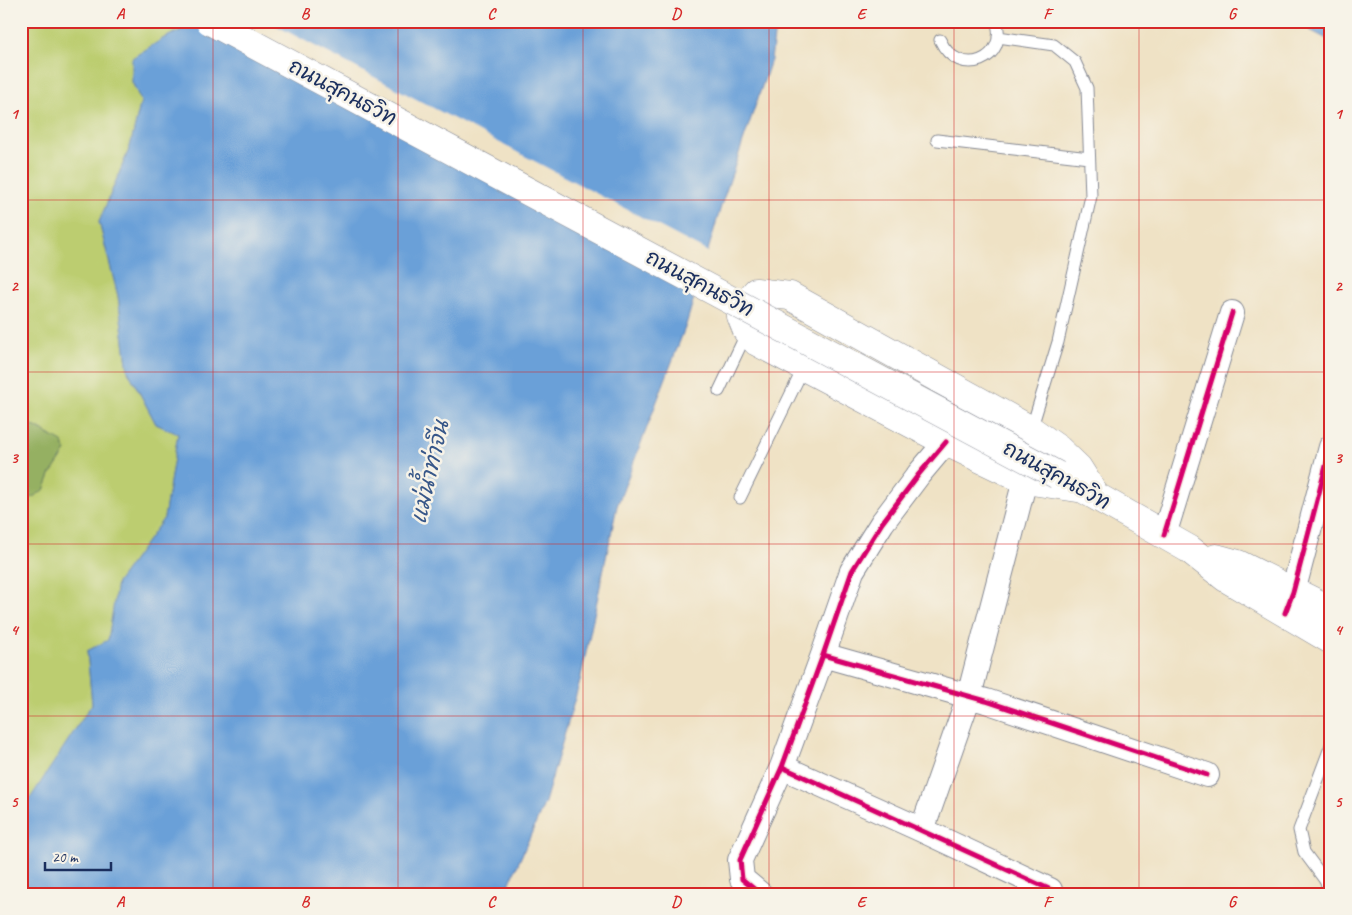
<svg xmlns="http://www.w3.org/2000/svg" width="1352" height="915" font-family="Caveat,'Playpen Sans Thai',sans-serif">
	<rect width="100%" height="100%" fill="#f7f3e8"/>
	<filter id="ink" filterUnits="userSpaceOnUse"><feTurbulence type="fractalNoise" baseFrequency=".02" numOctaves="2"/><feDisplacementMap in="SourceGraphic" scale="10" xChannelSelector="R" yChannelSelector="G"/><feConvolveMatrix kernelMatrix="1 2 1 2 8 2 1 2 1" color-interpolation-filters="sRGB"/></filter>
	<filter id="wash" filterUnits="userSpaceOnUse"><feTurbulence type="fractalNoise" baseFrequency=".0096" numOctaves="4" result="noise"/><feDisplacementMap in="SourceGraphic" scale="20" xChannelSelector="R" yChannelSelector="G"/><feGaussianBlur stdDeviation="1.12" result="paint"/><feColorMatrix in="noise" values="0 0 0 0 0 0 0 0 0 0 0 0 0 0 0 0 0 1.4 0 .05"/><feComposite in="paint" operator="in"/></filter>
	<g filter="url(#wash)">
		<rect width="100%" height="100%" fill="#efe2c5"/>
		<!-- green -->
		<path fill="#bccd6f" stroke="#6c7e66" d="M21 21H202L164 38 132 82 141 101 130 147 99 222 118 296 128 371 156 424 178 434 164 518 117 583 109 640 87 651 92 704 31 798 21 801V500L33 497 44 490 50 475 66 451 52 436 21 419Z"/>
		<!-- forest -->
		<path fill="#95b062" stroke="#587060" d="M21 419 62 442 66 451 50 475 44 490 33 497 21 500Z"/>
		<!-- water -->
		<path fill="#6ba0d8" stroke="#43689b" d="M202 21H776L771 60 722 203 686 325 617 506 580 681 545 802 505 894H21V801L31 797 92 704 87 651 108 640 117 583 164 518 178 434 156 424 128 371 118 296 99 222 130 147 141 101 132 82V58L164 38Z
			M1292 21H1331V41Z"/>
		<!-- pier -->
		<path fill="#efe2c5" d="M210 21H267L710 253 701 284Z"/>
	</g>
	<g filter="url(#ink)">
		<g fill="none" stroke-linecap="round" stroke-linejoin="round">
			<!-- service casing -->
			<g stroke="#858892" stroke-width="13">
				<path id="service" d="M998 37 1054 45 1075 62 1087 88 1091 196 1058 342 1031 430
					M940 40C959 81 1010 59 996 21
					M937 140 1089 158
					M719 391 747 332
					M740 498 804 367
					M1331 745 1299 830 1304 852 1324 879 1331 892"/>
			</g>
			<!-- minor casing -->
			<g stroke="#858892" stroke-width="26">
				<path id="minor" d="M1164 535 1232 313
					M1286 609 1293 592 1331 447
					M823 655 986 701 1207 775
					M782 767 922 830 1050 890
					M922 830 969 696 1025 480
					M760 894 742 879 740 860 782 767 823 655 852 571 882 523 919 474 946 442"/>
			</g>
			<!-- secondary casing -->
			<g stroke="#858892" stroke-width="29">
				<path id="secondary" d="M1078 486 1189 549 1226 578 1331 640
					M1084 489 1025 480 946 442 757 342 747 331 741 316 748 302 756 292 790 296 1031 430 1058 449 1078 468 1095 495
					M1216 558 1238 564 1331 610"/>
			</g>
			<!-- service -->
			<use href="#service" stroke="#fff" stroke-width="11"/>
			<!-- minor -->
			<use href="#minor" stroke="#fff" stroke-width="24"/>
			<!-- secondary -->
			<use href="#secondary" stroke="#fff" stroke-width="28"/>
			<!-- secondary-bridge casing -->
			<g stroke="#858892" stroke-width="29" stroke-linecap="butt">
				<path id="secondary-bridge" d="M210 21 1057 475"/>
			</g>
			<!-- secondary-bridge -->
			<use href="#secondary-bridge" stroke="#fff" stroke-width="28"/>
			<!-- cycleway casing -->
			<g stroke="#f7f3e8" stroke-width="8">
				<path id="cycleway" d="M1164 535 1232 313
					M1285 613 1293 592 1331 447
					M823 655 986 701 1207 775
					M782 767 1060 894
					M760 894 742 879 740 860 782 767 823 655 852 571 882 523 919 474 946 442"/>
			</g>
			<!-- cycleway -->
			<use href="#cycleway" stroke="#d6006c" stroke-width="5"/>
		</g>
	</g>
	<!-- grid -->
	<path fill="none" stroke="#d62828" stroke-width="1" stroke-opacity="0.55" d="M213 21V894M398 21V894M583 21V894M769 21V894M954 21V894M1139 21V894M21 200H1331M21 372H1331M21 544H1331M21 716H1331"/>
	<g text-anchor="middle" dominant-baseline="central" stroke-width="5" stroke-linejoin="round" paint-order="stroke">
		<!-- street labels -->
		<g font-size="21" fill="#1b2f5e" stroke="#f7f3e8">
			<text transform="translate(343 92) rotate(28)">ถนนสุคนธวิท</text>
			<text transform="translate(700 283) rotate(28)">ถนนสุคนธวิท</text>
			<text transform="translate(1057 475) rotate(29)">ถนนสุคนธวิท</text>
		</g>
		<!-- water labels -->
		<g font-size="22" font-style="italic" fill="#375789" stroke="#f7f3e8">
			<text transform="translate(430 472) rotate(-77)">แม่น้ำท่าจีน</text>
		</g>
	</g>
	<!-- margin -->
	<rect width="1352" height="915" fill="none" stroke="#f7f3e8" stroke-width="55"/>
	<!-- scale -->
	<path d="M45 862v8h66v-8" fill="none" stroke="#1b2f5e" stroke-width="2.5"/>
	<text x="52" y="862" font-size="15" fill="#1b2f5e" stroke="#f7f3e8" stroke-width="4" paint-order="stroke">20 m</text>
	<rect x="28" y="28" width="1296" height="860" fill="none" stroke="#d62828" stroke-width="2"/>
	<g font-size="16" text-anchor="middle" font-weight="bold" fill="#d62828">
		<text x="120" y="19">A</text>
		<text x="305" y="19">B</text>
		<text x="491" y="19">C</text>
		<text x="676" y="19">D</text>
		<text x="861" y="19">E</text>
		<text x="1047" y="19">F</text>
		<text x="1232" y="19">G</text>
		<text x="14" y="119">1</text>
		<text x="1338" y="119">1</text>
		<text x="14" y="291">2</text>
		<text x="1338" y="291">2</text>
		<text x="14" y="463">3</text>
		<text x="1338" y="463">3</text>
		<text x="14" y="635">4</text>
		<text x="1338" y="635">4</text>
		<text x="14" y="807">5</text>
		<text x="1338" y="807">5</text>
		<text x="120" y="907">A</text>
		<text x="305" y="907">B</text>
		<text x="491" y="907">C</text>
		<text x="676" y="907">D</text>
		<text x="861" y="907">E</text>
		<text x="1047" y="907">F</text>
		<text x="1232" y="907">G</text>
	</g>
</svg>
